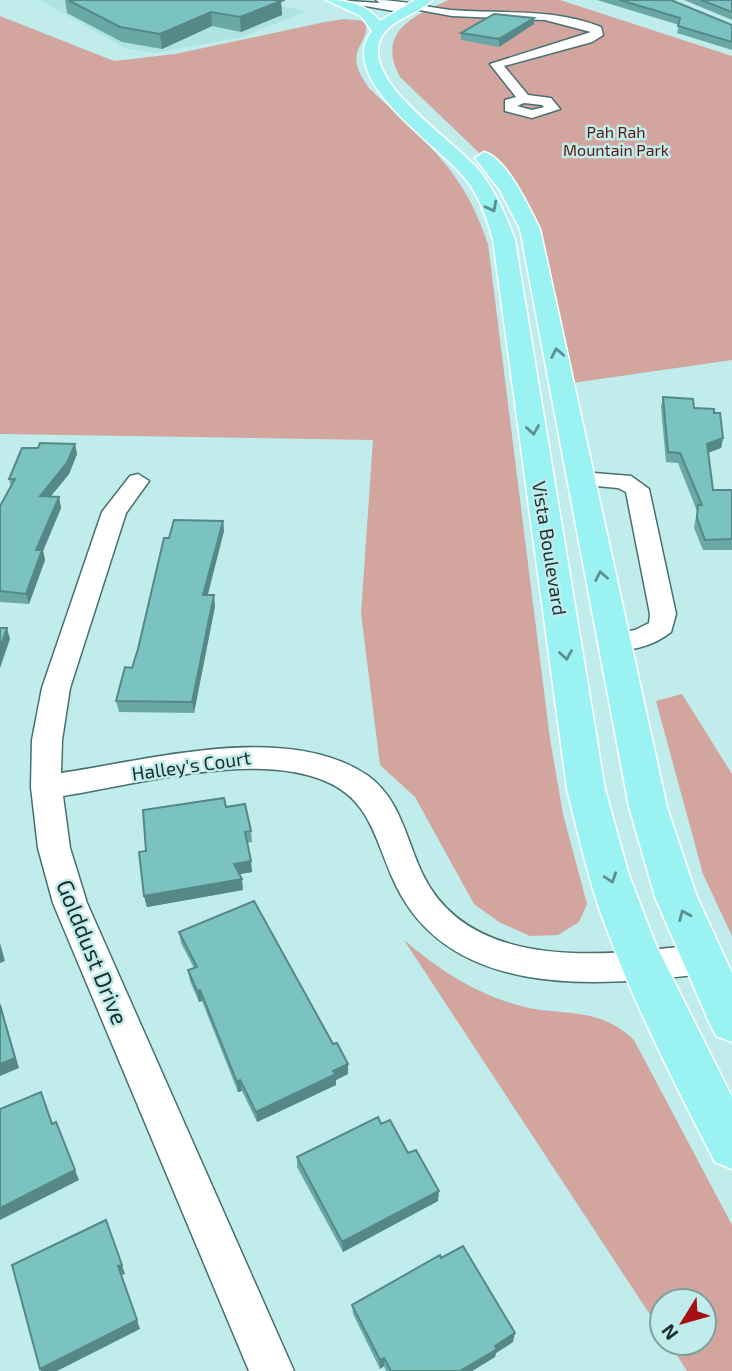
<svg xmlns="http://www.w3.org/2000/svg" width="732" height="1371" font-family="'Exo 2',sans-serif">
	<rect width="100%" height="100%" fill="#c0eceb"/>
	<!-- built -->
	<path fill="#ade3e1" d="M40 0H247L307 11 242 37 154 53 125 48Z"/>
	<!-- green -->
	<path fill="#d2a59e" d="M449 0H560L732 56V360L565 384 537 248 495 168 400 77C376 33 412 16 449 0Z
		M0 16 114 61 175 54 325 22 344 19 366 21C370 48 340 48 369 88 424 141 463 168 488 244L550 739 563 814 587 904 579 922 558 935 530 936 499 922 474 904 415 797 380 765 361 613 373 440 0 434Z
		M682 694 732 774V936L703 874 656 701Z
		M404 940C438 969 471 991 514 1004 561 1019 595 1003 634 1040L732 1225V1371H687L669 1343H704V1301H662V1333Z"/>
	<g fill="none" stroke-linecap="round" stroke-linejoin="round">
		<!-- minor casing -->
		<g stroke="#47706f" stroke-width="3">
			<path id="minor" d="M332 0 380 3 376 0C402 0 426 7 451 10 503 14 552 8 601 27L603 35 592 42 504 66 528 95 551 98 560 109 532 118 505 111V100L516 97 490 64 591 32 545 20 452 16 403 7 399 12ZM524 103 542 105 544 107 532 110 517 106Z
				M582 472 631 476 649 489 676 614 671 632C654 646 626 654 604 648L601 642 604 636 635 630 649 623 650 614 626 492 618 488 574 484 571 479 574 474Z
				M138 474 149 481 126 513 70 688 62 740 61 773C151 760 286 721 367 775 401 799 406 840 423 875 472 975 613 955 702 944L714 949 719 959 714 969 702 974C594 987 444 1000 392 877 375 838 369 799 325 781 254 751 138 784 63 796L70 848 87 903 294 1371H249L53 903 38 848 31 787 32 740 42 688 102 512 130 476Z"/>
		</g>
		<!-- major casing -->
		<g stroke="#fff" stroke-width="3">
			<path id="major" d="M326 0C348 0 366 4 380 21L415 0H432C417 16 386 19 379 43 367 85 453 140 478 169 495 190 506 215 515 240L605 789 628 872 655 943 732 1097V1169L715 1162C672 1079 630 996 599 908 586 869 577 829 567 789L493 240C487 218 479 195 464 177 437 144 335 79 372 31L361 16Z
				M484 152C507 158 530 209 540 229L667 807 697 897 732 973V1042L716 1036 709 1022 655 897 629 807 520 229 499 189 475 158Z"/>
		</g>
		<!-- minor -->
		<use href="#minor" fill="#fff" fill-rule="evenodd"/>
		<!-- major -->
		<use href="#major" fill="#9bf2f2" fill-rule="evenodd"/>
	</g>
	<!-- wall -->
	<path fill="#6aa8a6" d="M65 0H286L281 2 282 15 241 32 212 26 162 49 122 42 67 13Z
		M597 0H671L732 25V50L677 33 679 25Z
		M684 0H732V20Z
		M534 18V24L499 47 461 40V33Z
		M663 397 714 413 723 438 721 448 708 453 713 490H732V550H703L694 528 697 511 678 463 666 462 661 407Z
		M75 444 77 454 69 474 50 497H59L61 508 43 551 45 560 29 604 0 602V506L11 487 9 479 38 448Z
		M223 521 224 531 207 595 215 606 194 713 119 712 116 701 132 668 138 649 169 538Z
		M226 807 251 831 252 842 247 843 252 872 239 874 243 890 147 907 144 896 146 851Z
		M179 932 333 1044 348 1064V1074L336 1080V1085L257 1122 242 1091 238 1092 202 1001 199 1002 190 981 188 970 194 968 181 943Z
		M381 1124 408 1153 438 1201 343 1252 297 1167V1157Z
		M441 1258 513 1342 496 1353 495 1357 472 1371H386L384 1366 380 1369 353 1314 352 1305Z"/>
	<!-- shaded-wall -->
	<path fill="#568887" d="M261 0H286L281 2 282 15 241 32 240 17Z
		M211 12 212 26 162 49 160 34Z
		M534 18V24L499 47V39Z
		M723 438 721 448 704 454 707 444Z
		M75 444 77 454 69 474 42 507 40 496Z
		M59 497 61 508 43 551 45 560 29 604 26 594 36 550Z
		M223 521 224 531 205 606 203 595Z
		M214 595 215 606 194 713 192 702Z
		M7 628 10 639 0 668V648Z
		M251 861 252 872 235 875 234 864Z
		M242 879 243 890 147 907 144 896Z
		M0 943 5 961 0 963Z
		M200 990 202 1001 199 1002 197 991Z
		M0 1003 19 1068 0 1076Z
		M348 1064V1074L336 1080V1085L257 1122 256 1112 333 1071Z
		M240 1080 242 1091 238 1092 237 1082Z
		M75 1170 79 1180 0 1220V1208Z
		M439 1191 438 1201 343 1252 342 1242Z
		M122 1265 125 1274 121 1275 118 1266Z
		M137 1320 140 1329 57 1371H41L40 1369Z
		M515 1333 513 1342 496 1353 495 1357 472 1371H460L495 1346Z
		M384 1358V1366L380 1369V1360Z"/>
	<!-- building -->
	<path fill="#7bc3c1" stroke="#568887" stroke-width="2" d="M68 0H276L281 1 240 17 211 12 160 34 120 27Z
		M620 0H671L732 25V42L678 26 680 18Z
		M701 0H732V12Z
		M494 14 534 18 499 39 461 33Z
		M663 397 693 399 694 408 714 409V413H720L723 438 707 444 713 490H732V539L705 540 697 518 698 505H702L680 453 668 452Z
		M40 443 75 444 67 463 40 496 59 497 36 550H42L26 594 0 591V506L15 479H9L22 448H38Z
		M174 520 223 521 203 595H214L192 702 116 701 125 667 132 668 138 649 164 538H169Z
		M0 628H7L0 648Z
		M224 798 226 807 245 804 251 831 245 832 251 861 234 864 242 879 144 896 139 852 146 851 143 810Z
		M254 901 333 1044 337 1043 348 1064 333 1071 336 1074 256 1112 240 1080 237 1082 200 990 197 991 188 970 197 967 179 932Z
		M0 1005 15 1058 0 1064Z
		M41 1092 52 1124 56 1122 75 1170 0 1208V1109Z
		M378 1117 381 1124 390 1120 408 1153 416 1150 439 1191 342 1242 297 1157Z
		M106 1220 122 1265 118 1266 137 1320 40 1369 12 1265Z
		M463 1246 515 1333 495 1346 497 1349 460 1371H391L384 1358 380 1360 352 1305 440 1255 441 1258Z"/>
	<!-- one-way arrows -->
	<defs><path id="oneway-chevron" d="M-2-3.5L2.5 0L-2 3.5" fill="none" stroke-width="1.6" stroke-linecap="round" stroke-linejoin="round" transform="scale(1.75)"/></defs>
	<g stroke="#5c9090">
		<use href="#oneway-chevron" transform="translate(492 207) rotate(62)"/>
		<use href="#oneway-chevron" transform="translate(557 353) rotate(-101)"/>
		<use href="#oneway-chevron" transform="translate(533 430) rotate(81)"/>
		<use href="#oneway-chevron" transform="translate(601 576) rotate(-101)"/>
		<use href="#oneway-chevron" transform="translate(566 655) rotate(81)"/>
		<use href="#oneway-chevron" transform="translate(611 878) rotate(71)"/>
		<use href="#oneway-chevron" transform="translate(684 915) rotate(-113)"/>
	</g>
	<g text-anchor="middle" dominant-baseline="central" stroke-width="5" stroke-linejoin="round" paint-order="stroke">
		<!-- far-park labels -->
		<g font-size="16" fill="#5e1814" stroke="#c0eceb">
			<text x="616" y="131">Pah Rah<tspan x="616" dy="18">Mountain Park</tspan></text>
		</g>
		<!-- street labels -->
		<g font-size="19" fill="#1d2e2e" stroke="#c0eceb">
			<text transform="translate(550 548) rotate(81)">Vista Boulevard</text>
			<text transform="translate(191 765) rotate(-8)">Halley's Court</text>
		</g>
		<!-- near-street labels -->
		<g font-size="23" fill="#1d2e2e" stroke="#c0eceb">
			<text transform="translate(93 952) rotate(68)">Golddust Drive</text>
		</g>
	</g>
	<!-- north arrow -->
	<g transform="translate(683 1322) rotate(233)"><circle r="33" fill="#c0eceb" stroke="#7fa09f" stroke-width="2"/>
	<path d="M0-5L12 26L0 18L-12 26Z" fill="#a61013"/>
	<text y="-10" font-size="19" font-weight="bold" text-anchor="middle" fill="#1d2e2e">N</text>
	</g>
</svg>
